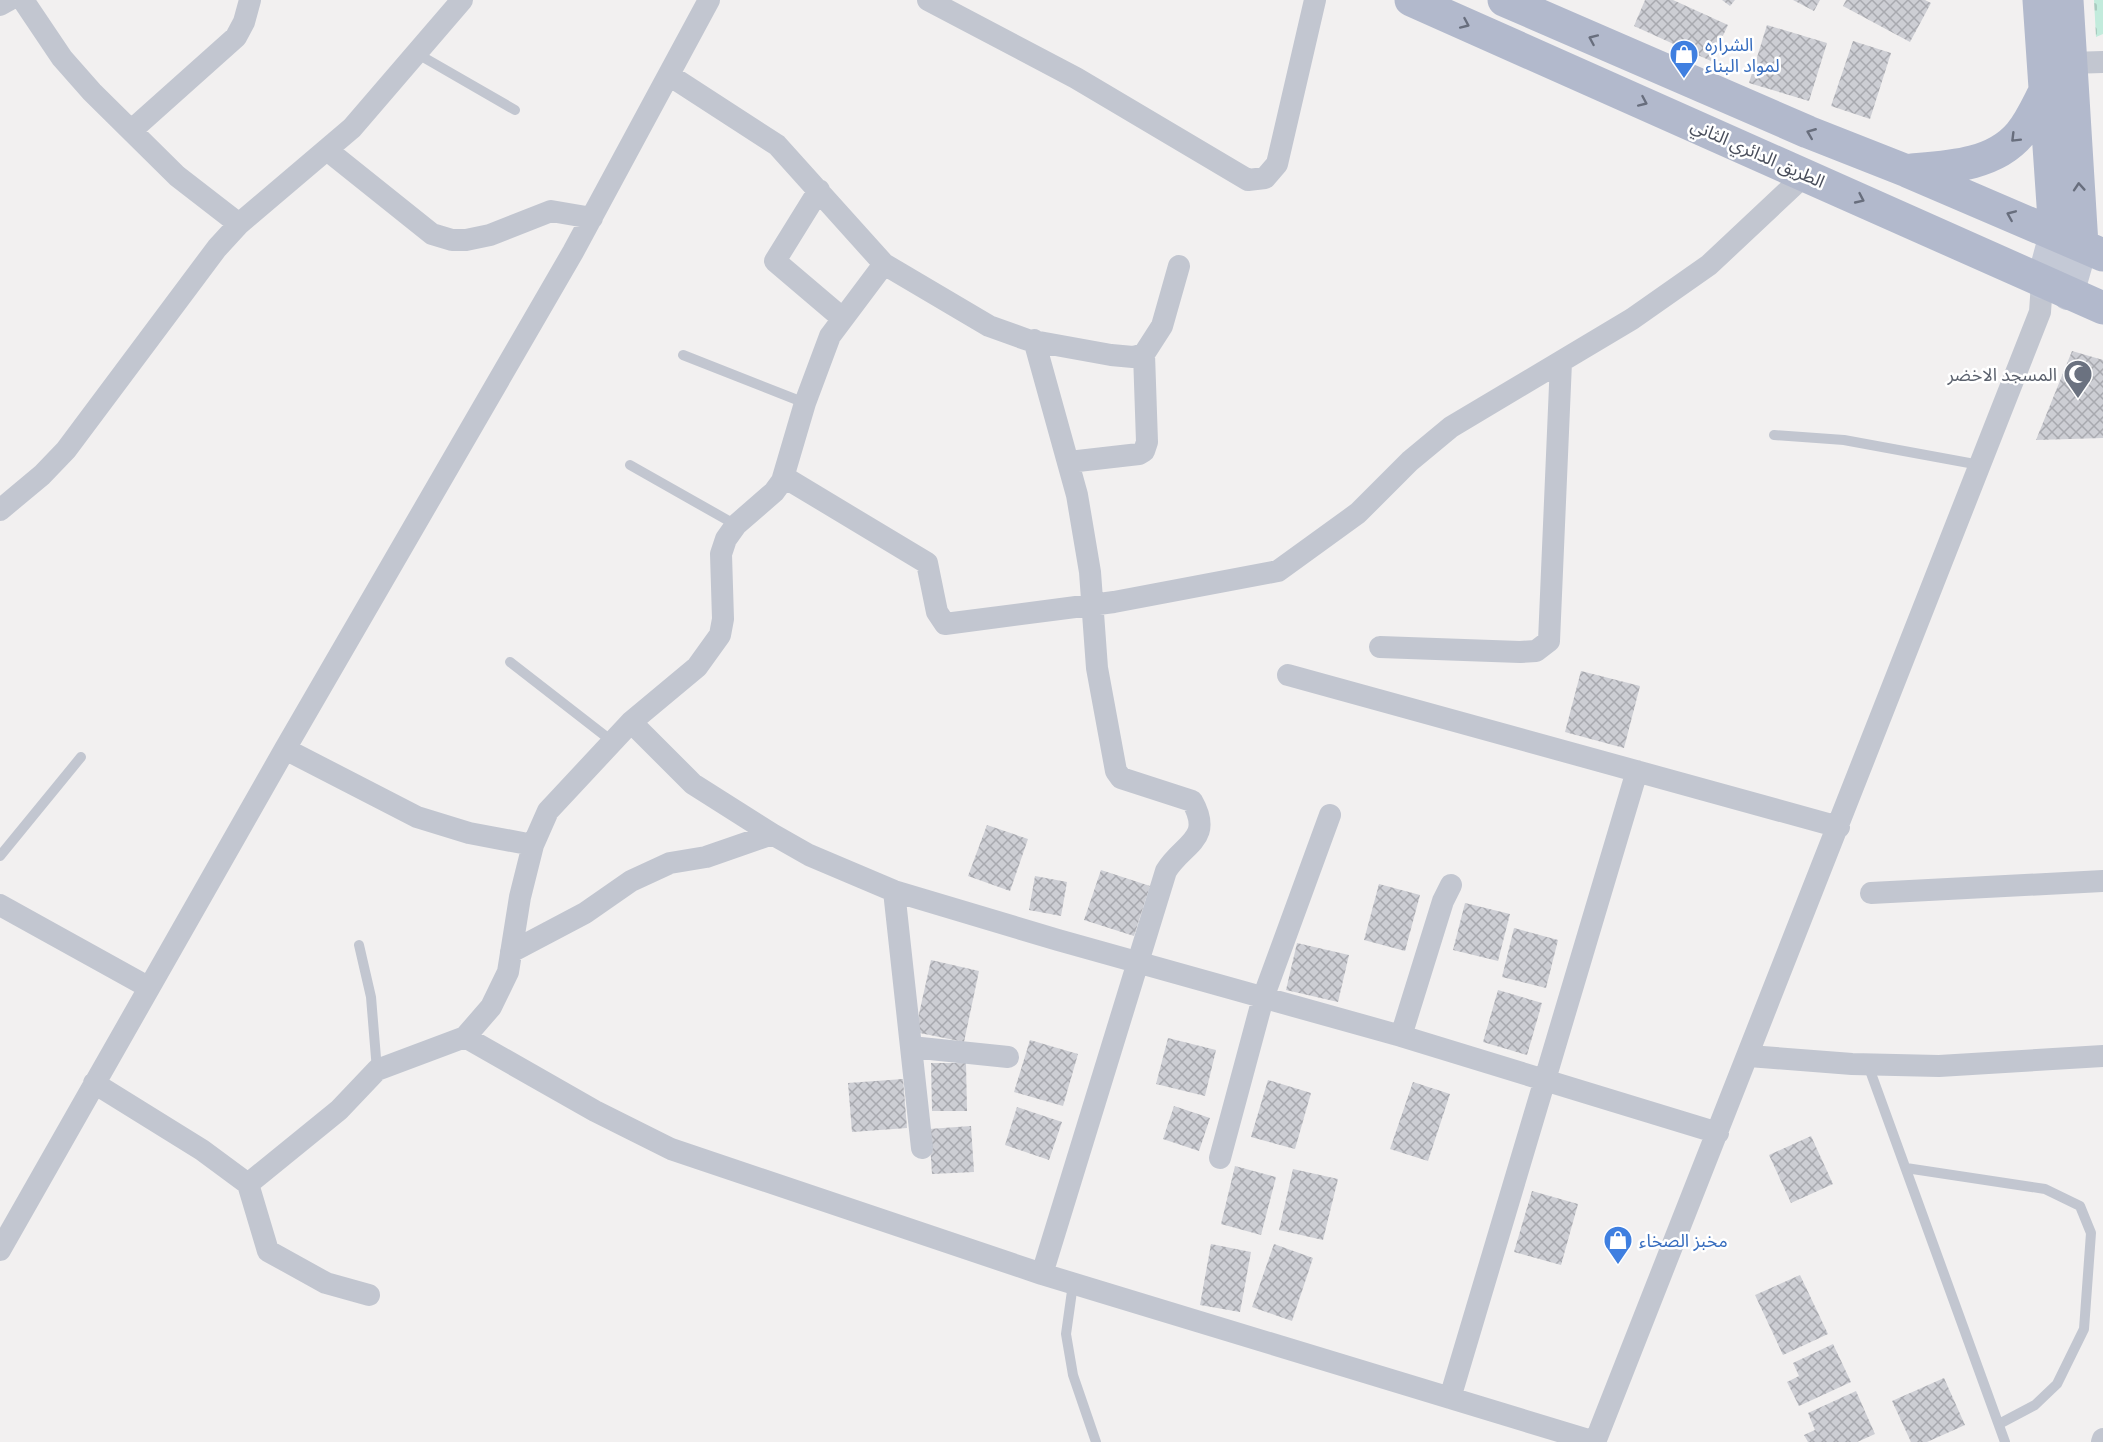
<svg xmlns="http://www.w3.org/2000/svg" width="2103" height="1442" font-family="'IBM Plex Sans','Noto Sans Arabic',sans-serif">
	<defs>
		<pattern id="cemetery-stones" width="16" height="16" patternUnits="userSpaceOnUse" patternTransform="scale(1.5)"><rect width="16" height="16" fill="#c2ebdc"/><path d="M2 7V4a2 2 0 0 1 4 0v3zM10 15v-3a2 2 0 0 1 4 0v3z" fill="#a8cbbf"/></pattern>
		<pattern id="building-cross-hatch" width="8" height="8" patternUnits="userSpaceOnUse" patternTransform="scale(1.5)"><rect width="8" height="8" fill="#cdced4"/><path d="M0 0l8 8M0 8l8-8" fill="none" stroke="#a8a9af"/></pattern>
	</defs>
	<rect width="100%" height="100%" fill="#f2f0f0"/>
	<!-- cemetery -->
	<path fill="url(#cemetery-stones)" d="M2094 0H2103V34L2096 37Z"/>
	<!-- building -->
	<path fill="url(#building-cross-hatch)" d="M1645 0H1673L1728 25 1711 61 1634 26Z
		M1722 0H1735L1730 6Z
		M1793 0H1820L1814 11Z
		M1846 0H1925L1931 3 1910 42 1843 6Z
		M1767 25 1827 43 1809 101 1749 83Z
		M1853 41 1891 53 1870 119 1831 106Z
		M2072 351 2103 360V438L2036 440Z
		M1581 671 1640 686 1624 748 1565 732Z
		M987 825 1028 839 1010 891 968 876Z
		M1101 870 1150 886 1134 936 1084 920Z
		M1035 876 1067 882 1061 916 1029 910Z
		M1379 884 1420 895 1405 951 1364 940Z
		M1465 903 1510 914 1498 961 1453 950Z
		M1514 928 1558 940 1546 988 1502 977Z
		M1297 943 1349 955 1338 1002 1286 990Z
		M931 960 979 971 964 1042 915 1032Z
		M1498 990 1542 1003 1527 1055 1483 1042Z
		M1168 1038 1216 1050 1205 1096 1156 1084Z
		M1030 1040 1078 1054 1063 1106 1014 1092Z
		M931 1063H966L967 1111H932Z
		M903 1079 907 1128 852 1132 848 1083Z
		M1268 1080 1311 1093 1295 1149 1251 1137Z
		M1413 1082 1450 1094 1428 1161 1390 1149Z
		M1174 1106 1210 1118 1199 1151 1163 1139Z
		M1017 1107 1062 1122 1049 1160 1005 1145Z
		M971 1126 974 1172 932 1174 929 1129Z
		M1811 1136 1833 1184 1791 1203 1769 1155Z
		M1235 1166 1276 1177 1261 1235 1221 1224Z
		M1293 1169 1338 1179 1323 1240 1279 1230Z
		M1532 1191 1578 1204 1561 1265 1514 1252Z
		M1211 1244 1251 1252 1240 1312 1200 1305Z
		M1274 1244 1313 1258 1292 1321 1252 1307Z
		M1800 1275 1828 1334 1783 1355 1755 1295Z
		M1833 1344 1851 1382 1799 1406 1787 1382 1799 1376 1793 1363Z
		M1944 1378 1965 1425 1927 1442H1911L1892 1401Z
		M1856 1391 1875 1434 1857 1442H1808L1804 1435 1815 1430 1808 1413Z"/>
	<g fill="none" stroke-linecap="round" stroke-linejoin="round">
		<!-- service -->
		<path stroke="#c2c6d0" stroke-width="10" d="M416 53 515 110
			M683 355 805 403
			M1774 435 1844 440 1980 465
			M630 465 736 525
			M510 662 613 742
			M0 856 81 757
			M359 945 371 997 377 1070
			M1868 1065 2005 1442
			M1906 1168 2045 1189 2080 1206 2091 1233 2084 1329 2057 1384 2035 1405 1999 1424
			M1073 1284 1066 1334 1073 1375 1096 1442"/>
		<!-- minor -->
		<path stroke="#c2c6d0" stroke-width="22" d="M23 0 62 58 92 92 177 176 239 224
			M928 0 1076 78 1248 180 1265 178 1277 164 1315 0
			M0 5 9 0
			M2070 63 2103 62
			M669 75 777 145 884 264 989 326 1028 340 1111 355 1133 357 1144 354 1162 326 1179 266
			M133 129 236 37 244 22 250 0
			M327 150 432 234 452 240H466L490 235 551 211 592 218
			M819 190 775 261 842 318
			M1034 340 1077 495 1090 572 1097 668 1116 771 1121 778 1192 801C1214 840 1183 843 1166 871L1042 1274
			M1069 462 1139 454 1144 451 1147 442 1144 354
			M784 477 927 563 937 612 945 624 1114 602 1278 571 1358 513 1410 461 1451 427 1632 319 1709 265 1806 174
			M0 510 42 475 66 450 217 248 239 224 352 128 462 0
			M1380 647 1520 652 1536 651 1549 641 1561 362
			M1288 675 1839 827
			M285 749 417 817 469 833 533 845
			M772 834 809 855 894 891 1058 940 1401 1036 1718 1133
			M894 891 922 1148
			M1871 893 2103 881
			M0 905 148 987
			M511 952 585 913 631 881 670 863 706 857 772 834 693 784 631 722
			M1401 1036 1443 901 1451 885
			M465 1037 595 1111 671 1149 1042 1274 1595 1442
			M911 1047 1008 1057
			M1749 1056 1852 1064 1939 1066 2103 1056
			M94 1083 202 1150 248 1184 268 1251 326 1283 369 1295
			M1220 1158 1263 998 1330 815
			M248 1184 339 1110 377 1070 465 1037 491 1007 508 972 520 897 533 845 548 811 631 722 697 667 720 635 723 619 721 554 726 539 736 525 774 492 782 481 805 403 830 336 884 264
			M0 1250 285 749 573 252 709 0
			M1450 1398 1637 771
			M1595 1442 2040 312 2042 283
			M2102 1442 2103 1439"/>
		<!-- secondary -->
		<path stroke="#c4c9d6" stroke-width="32" d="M2042 283 2055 234
			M2068 294 2082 245"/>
		<!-- primary -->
		<path stroke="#b2b9cc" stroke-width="33" d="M1411 0 2103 308
			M1504 0 1808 132 1907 171 2103 255
			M2039 0 2055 234
			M2067 0 2082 245
			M1912 170C1949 167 1994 165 2020 134 2031 121 2038 104 2046 89"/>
	</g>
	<!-- one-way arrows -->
	<defs><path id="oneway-chevron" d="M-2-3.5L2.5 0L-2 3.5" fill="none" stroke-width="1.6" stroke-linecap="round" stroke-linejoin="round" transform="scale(1.5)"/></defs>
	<g stroke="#686e7d">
		<use href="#oneway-chevron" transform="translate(1465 24) rotate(24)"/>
		<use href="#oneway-chevron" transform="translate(1593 39) rotate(-156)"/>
		<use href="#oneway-chevron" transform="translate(1643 102) rotate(24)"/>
		<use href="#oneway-chevron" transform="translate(1811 133) rotate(-158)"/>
		<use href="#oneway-chevron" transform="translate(2015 138) rotate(135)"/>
		<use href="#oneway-chevron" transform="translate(2079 187) rotate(-94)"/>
		<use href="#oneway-chevron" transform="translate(1860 199) rotate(25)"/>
		<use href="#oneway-chevron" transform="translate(2011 215) rotate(-157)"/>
	</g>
	<!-- icons -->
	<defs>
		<g id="shop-pin" transform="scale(1.5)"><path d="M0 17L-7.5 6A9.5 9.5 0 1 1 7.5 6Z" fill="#3f7fe0" stroke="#fff"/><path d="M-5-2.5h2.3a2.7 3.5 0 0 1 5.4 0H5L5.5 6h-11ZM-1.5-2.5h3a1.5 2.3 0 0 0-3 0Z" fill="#fff"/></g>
		<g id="mosque-pin" transform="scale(1.5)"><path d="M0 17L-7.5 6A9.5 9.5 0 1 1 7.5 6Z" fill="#6b7280" stroke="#fff"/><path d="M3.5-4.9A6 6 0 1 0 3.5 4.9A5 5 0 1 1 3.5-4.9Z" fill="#fff"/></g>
	</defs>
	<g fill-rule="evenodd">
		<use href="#shop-pin" x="1684" y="54"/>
		<use href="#mosque-pin" x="2078" y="374"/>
		<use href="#shop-pin" x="1618" y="1240"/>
	</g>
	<g text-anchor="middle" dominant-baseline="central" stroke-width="5" stroke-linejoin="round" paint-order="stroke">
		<!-- shop labels -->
		<g font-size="18" fill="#366cbe" stroke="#fff" text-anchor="start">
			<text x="1705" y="44">الشراره<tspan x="1705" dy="21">لمواد البناء</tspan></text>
			<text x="1639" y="1240">مخبز الصخاء</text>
		</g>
		<!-- street labels -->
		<g font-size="18" fill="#494e5b" stroke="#fff">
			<text transform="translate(1758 153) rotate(24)">الطريق الدائري الثاني</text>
		</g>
		<!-- worship labels -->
		<g font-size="18" fill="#5b616d" stroke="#fff" text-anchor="end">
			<text x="2057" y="374">المسجد الاخضر</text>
		</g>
	</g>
</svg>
